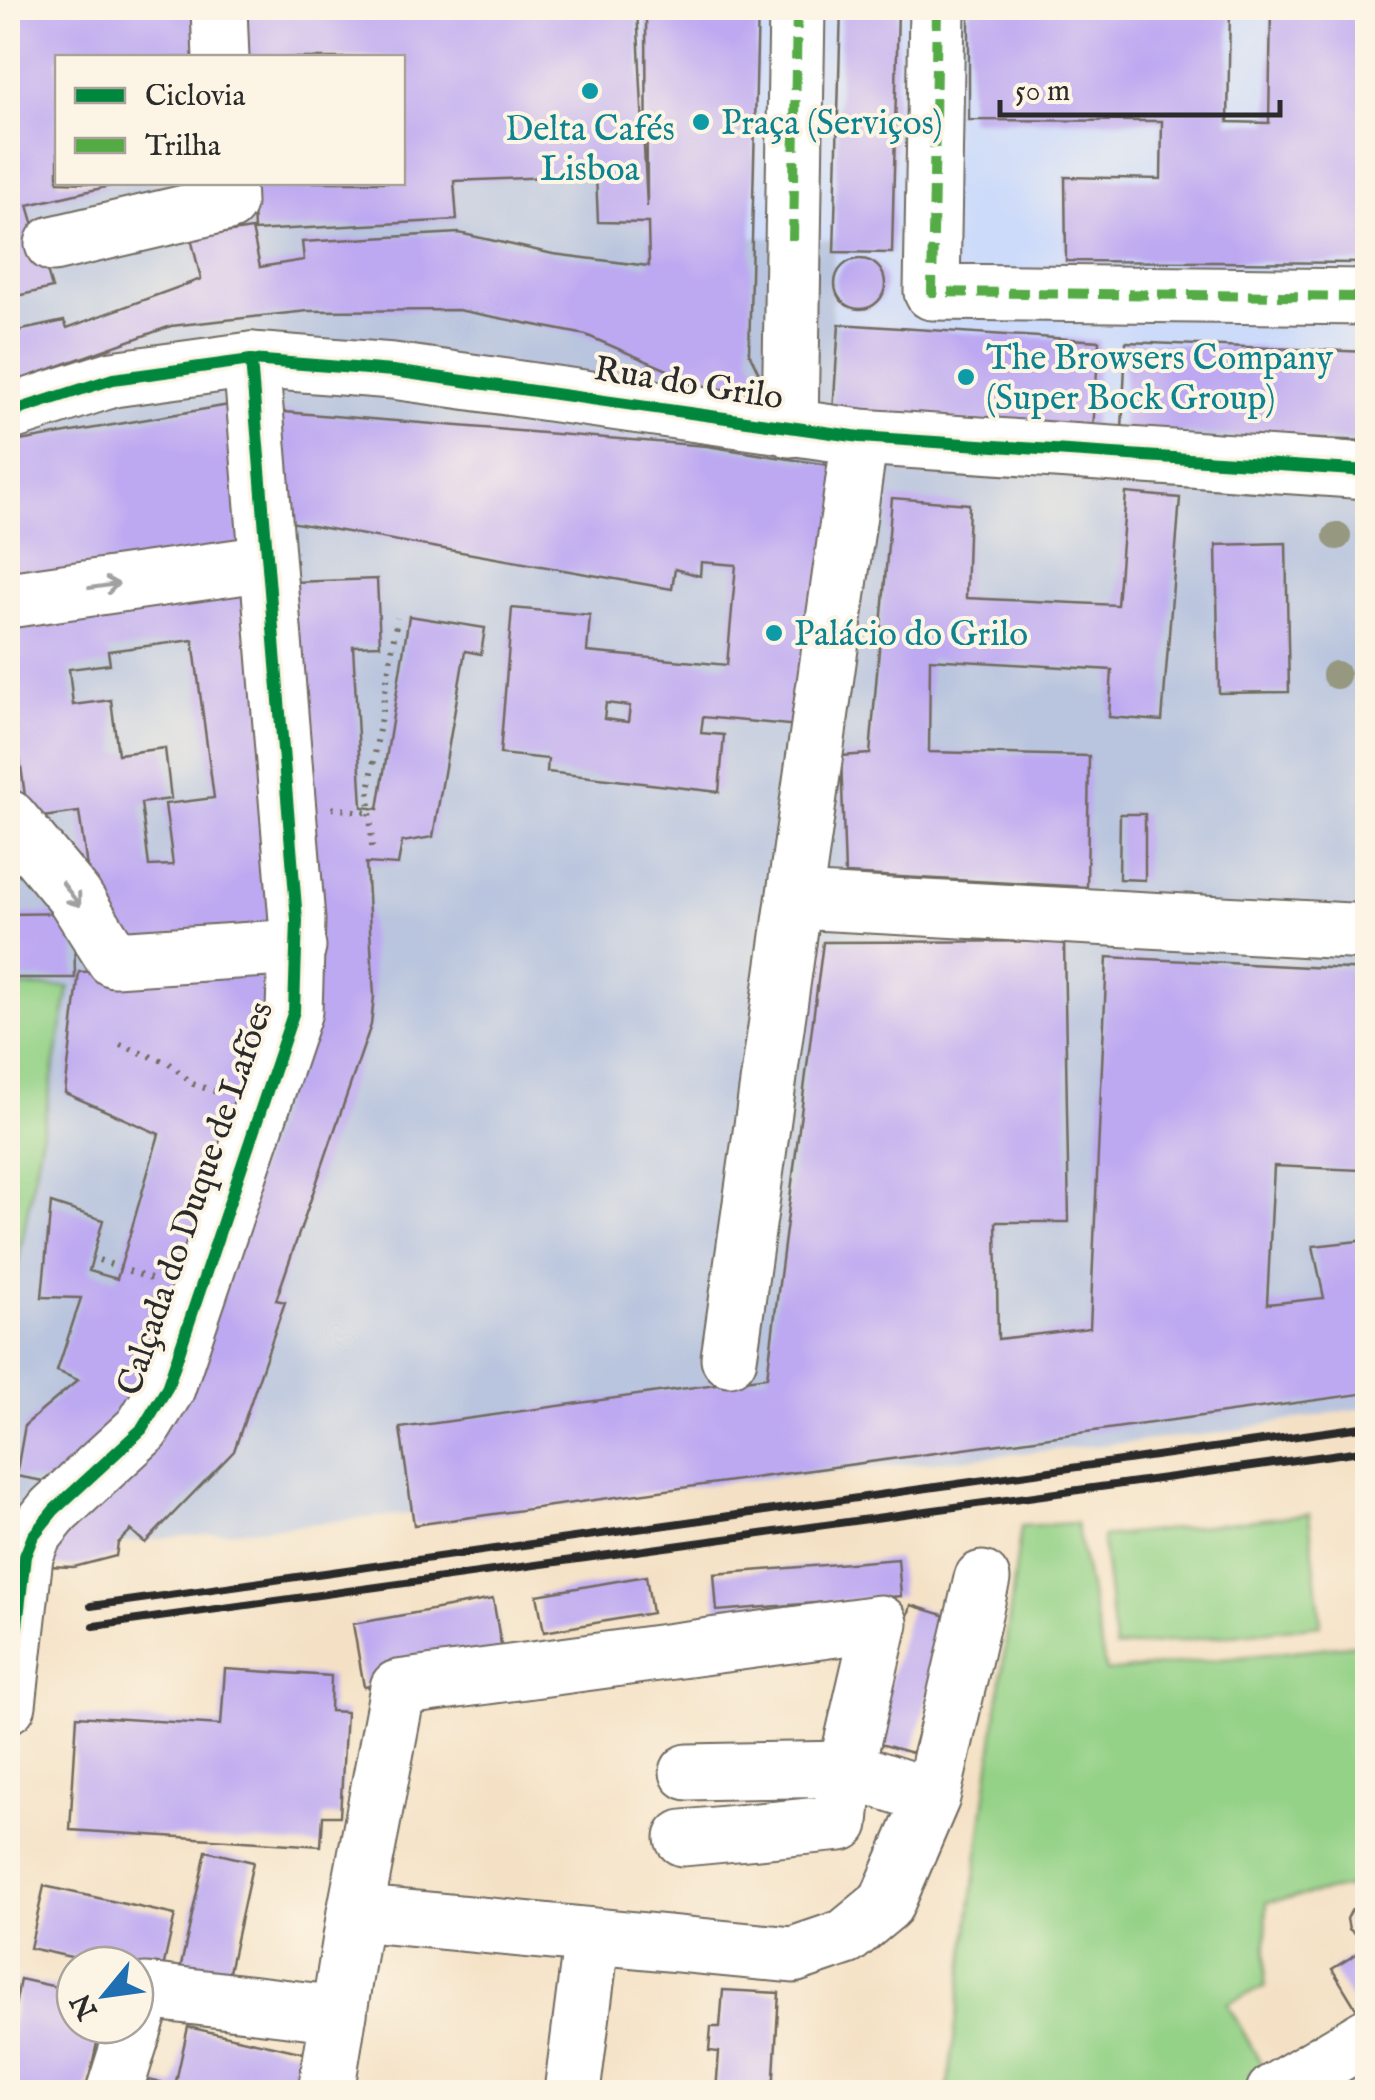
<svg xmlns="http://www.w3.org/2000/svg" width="1375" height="2100" viewBox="0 0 1375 2100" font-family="'IM FELL English',serif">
<rect width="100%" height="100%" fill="#fcf5e5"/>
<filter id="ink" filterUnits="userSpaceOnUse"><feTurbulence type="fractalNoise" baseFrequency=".01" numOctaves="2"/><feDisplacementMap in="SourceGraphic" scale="20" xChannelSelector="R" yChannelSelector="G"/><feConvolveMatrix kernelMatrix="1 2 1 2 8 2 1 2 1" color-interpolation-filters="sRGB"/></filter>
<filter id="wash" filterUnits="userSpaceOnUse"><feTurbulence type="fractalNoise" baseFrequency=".0048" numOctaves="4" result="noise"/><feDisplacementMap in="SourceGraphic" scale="40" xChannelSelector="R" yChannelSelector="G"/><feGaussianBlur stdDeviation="2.25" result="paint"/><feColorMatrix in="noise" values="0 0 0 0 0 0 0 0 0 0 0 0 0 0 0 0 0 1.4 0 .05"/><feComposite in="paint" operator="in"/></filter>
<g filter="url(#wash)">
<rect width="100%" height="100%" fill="#f4e1c5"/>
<!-- built -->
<path fill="#cddbfa" d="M637 8H1367V441L833 412 838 324H832L834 252 750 239 647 236Z"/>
<!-- industrial -->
<path fill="#b9c5de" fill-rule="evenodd" d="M8 8H637L647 235 834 240 832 323 839 324 834 412 1367 441V1407L1212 1434 8 1554V1316L68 988 8 987ZM58 58H402V182H58Z"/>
<!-- green -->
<g fill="#94d287" stroke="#607e59" stroke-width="2.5">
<path d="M8 987H69L8 1316Z"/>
<path d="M1309 1514 1321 1625 1115 1648 1102 1537Z"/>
<path d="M1076 1523 1106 1672 1367 1643V1889L1360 1885 1267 1902 1265 1987 1227 2003 1268 2076 1238 2092H947L1021 1526Z"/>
</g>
<g id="blocks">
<!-- building -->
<g fill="#bda9f1" fill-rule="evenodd">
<path d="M8 8H206L209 58H58V182L119 184 28 205 52 288 8 298Z"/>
<path d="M241 8H637L647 207 646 8H758L749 353 775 406 770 414 586 335 458 310 308 311 171 326 8 384V333L64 321 67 328 201 279 191 238 252 229 260 267 304 260 302 242 459 233 553 254 649 266 648 223 598 222 596 175 454 181 457 220 254 231 252 182H402V58H244Z"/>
<path d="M841 8H898L892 253 834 252Z"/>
<path d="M969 8H1230L1228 122 1269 123 1271 8H1368V263L1066 261 1065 177 1161 179 1162 121 969 120Z"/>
<circle cx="860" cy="284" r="25"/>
<path d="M839 324 1099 341 1093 430 833 412Z"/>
<path d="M1126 342 1368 352V441L1122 431Z"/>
<path d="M229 405 251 555 8 587V443Z"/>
<path d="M271 411 707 446 841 467 810 727 703 717 701 733 724 735 719 792 547 772 548 759 500 754 512 608 590 615 587 652 727 665 736 565 701 562 700 576 675 569 672 589 284 521ZM606 703 630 706 628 722 604 719Z"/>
<path d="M1126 493 1180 498 1162 721 1109 717 1112 670 930 659 929 752 1089 756 1087 887 845 874 841 756 870 754 892 498 969 504 966 598 1117 605Z"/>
<path d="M1286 543 1289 692 1219 693 1216 545Z"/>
<path d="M254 578 283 934 130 951 88 874 79 812 28 819 8 668V613ZM193 640 214 798 165 804 173 865 149 866 141 803 171 799 165 748 118 754 111 700 73 705 69 669 110 664 108 651Z"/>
<path d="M377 579 380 645 353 646 362 807 378 809 409 616 485 628 481 654 465 651 433 837 402 842 398 865 366 863 374 996 371 1025 276 1300 285 1302 234 1451 145 1543 131 1530 118 1543 116 1556 74 1567 43 1566 46 1547 173 1420 314 1013 293 582Z"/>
<path d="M1120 814H1145V880L1119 879Z"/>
<path d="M74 913 75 978H8V914Z"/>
<path d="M1064 941 1069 1222H996L998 1339 1090 1328 1107 957 1368 970 1360 1170 1274 1166 1267 1304 1324 1298 1313 1246 1368 1240V1393L414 1525 400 1428 767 1377 823 942Z"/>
<path d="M283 964 144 1406 60 1484 16 1476 25 1425 78 1380 57 1371 81 1298 42 1297 51 1203 103 1220 89 1271 117 1279 159 1134 65 1093 79 972Z"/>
<path d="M898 1559 901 1596 717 1611 714 1574Z"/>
<path d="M646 1576 652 1613 544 1632 537 1595Z"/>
<path d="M493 1599 504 1662 364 1687 353 1624Z"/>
<path d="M911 1605 950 1617 912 1753 873 1742Z"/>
<path d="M225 1669 331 1676 330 1711 346 1712 340 1816H323L321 1846 70 1830 77 1716 221 1725Z"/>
<path d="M206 1851 253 1862 227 1981 180 1970Z"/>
<path d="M44 1886 175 1915 161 1977 135 1971V1965H107L30 1948Z"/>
<path d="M1365 1905 1368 1936H1358L1349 1929 1347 1919 1352 1909Z"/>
<path d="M1368 1947V2010L1360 2015 1332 1969Z"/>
<path d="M20 1979 75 1991V2025H101L86 2092H8V2045Z"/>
<path d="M723 1990 779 1993 773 2092H716L719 2052 709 2051 711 2027H720Z"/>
<path d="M188 2027 313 2055 305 2092H145L148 2080 175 2086Z"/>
<path d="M1368 2069V2092H1299L1314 2086Z"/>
</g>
</g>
</g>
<g filter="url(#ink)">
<use href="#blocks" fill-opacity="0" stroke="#716b61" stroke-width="2.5"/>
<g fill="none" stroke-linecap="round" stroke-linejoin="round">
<!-- minor casing -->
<g stroke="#716b61" stroke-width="59">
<g id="minor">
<path d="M219 8 221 58"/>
<path d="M937 8 932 292 1368 297"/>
<path d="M53 244 228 203 227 182"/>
<path d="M8 413 113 379 251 360 393 371 860 437 1368 471"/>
<path d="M790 429 797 8"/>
<path d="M8 600 266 563"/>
<path d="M9 818 74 896 114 959 298 947"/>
<path d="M796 901 1368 932"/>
<path d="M729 1358 860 437"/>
<path d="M8 1705 25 1556 33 1536 54 1510 142 1429 167 1388 294 1011 297 920 251 360"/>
<path d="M932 1797 846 1769 880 1623 398 1688 355 1913 793 1955 846 1937 886 1904 932 1797 982 1579"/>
<path d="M683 1838 841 1823 846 1769 688 1772"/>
<path d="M114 2092 146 1991 339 2014"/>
<path d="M326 2092 355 1913"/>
<path d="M572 2092 592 1936"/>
<path d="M1274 2092 1368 2036"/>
</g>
</g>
<!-- path -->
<g stroke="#716b61" stroke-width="6" stroke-dasharray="2.5 8" stroke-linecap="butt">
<path d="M332 808 370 813"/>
<path d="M372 847 369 791 397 618"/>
<path d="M120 1045 169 1063 193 1084 220 1093"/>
<path d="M99 1260 156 1281"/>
</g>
<!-- minor -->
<use href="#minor" stroke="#fff" stroke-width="55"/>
<!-- rail -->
<g stroke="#2b2b2b" stroke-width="8">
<path d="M91 1606 1368 1426"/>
<path d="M94 1626 1368 1450"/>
</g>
<!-- quiet -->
<g stroke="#54ab44" stroke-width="10" stroke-dasharray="20 10" stroke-linecap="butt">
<path d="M937 8 932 292 1368 297"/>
<path d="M793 240 797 8"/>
</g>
<!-- cycleway casing -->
<g stroke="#fcf5e5" stroke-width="19">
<g id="cycleway">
<path d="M8 413 113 379 251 360 393 371 860 437 1368 471"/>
<path d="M8 1705 25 1556 33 1536 54 1510 142 1429 167 1388 294 1011 297 920 251 360"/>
</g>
</g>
<!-- cycleway -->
<use href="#cycleway" stroke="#00873e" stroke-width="12"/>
</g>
<!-- trees -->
<g fill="#969880">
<circle cx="1337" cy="536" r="14"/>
<circle cx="1336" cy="675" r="14"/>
</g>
<!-- one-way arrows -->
<defs><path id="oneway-shaft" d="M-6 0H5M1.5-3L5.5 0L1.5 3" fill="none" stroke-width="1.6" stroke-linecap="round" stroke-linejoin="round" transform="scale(2.5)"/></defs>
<g stroke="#a0a0a0">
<use href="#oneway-shaft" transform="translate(104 586) rotate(-8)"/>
<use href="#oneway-shaft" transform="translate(71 894) rotate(53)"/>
</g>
</g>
<!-- markers -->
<g fill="#0f9aa8" stroke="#fcf5e5" stroke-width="4">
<circle cx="590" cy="91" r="10"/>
<circle cx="701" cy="122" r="10"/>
<circle cx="966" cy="377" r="10"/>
<circle cx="774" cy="633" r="10"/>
</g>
<g text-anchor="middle" stroke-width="8" stroke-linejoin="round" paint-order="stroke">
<!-- culture labels -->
<g font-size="35" fill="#0d838f" stroke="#fcf5e5" text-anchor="start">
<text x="721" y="134">Praça (Serviços)</text>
<text x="590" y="140" text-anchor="middle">Delta Cafés<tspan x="590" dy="40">Lisboa</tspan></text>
<text x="986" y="369">The Browsers Company<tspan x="986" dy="40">(Super Bock Group)</tspan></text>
<text x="794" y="645">Palácio do Grilo</text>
</g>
<!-- street labels -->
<g font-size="35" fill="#2b2b2b" stroke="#fcf5e5">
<text transform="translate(689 382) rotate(9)" y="12">Rua do Grilo</text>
<text transform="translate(194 1198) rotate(-71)" y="12">Calçada do Duque de Lafões</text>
</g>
</g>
<!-- margin -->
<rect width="1375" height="2100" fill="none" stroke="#fcf5e5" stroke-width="40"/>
<!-- legend -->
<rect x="55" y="55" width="350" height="130" fill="#fcf5e5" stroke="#a8a49b" stroke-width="2.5"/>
<rect x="75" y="88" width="50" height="15" fill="#00873e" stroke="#a8a49b" stroke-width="2.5"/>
<text x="145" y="105" font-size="30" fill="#2b2b2b">Ciclovia</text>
<rect x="75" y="138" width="50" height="15" fill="#54ab44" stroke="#a8a49b" stroke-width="2.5"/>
<text x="145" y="155" font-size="30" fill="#2b2b2b">Trilha</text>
<!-- north arrow -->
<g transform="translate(105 1995) rotate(241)"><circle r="48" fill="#fcf5e5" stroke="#a8a49b" stroke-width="2.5"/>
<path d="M0-8L18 38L0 25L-18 38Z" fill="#1f6fb2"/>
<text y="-15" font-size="28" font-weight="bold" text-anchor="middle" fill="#2b2b2b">N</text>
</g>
<!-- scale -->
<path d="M1000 100v15h280v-15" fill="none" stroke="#2b2b2b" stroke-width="5"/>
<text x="1015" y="100" font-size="30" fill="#2b2b2b" stroke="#fcf5e5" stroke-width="8" paint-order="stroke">50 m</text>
</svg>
